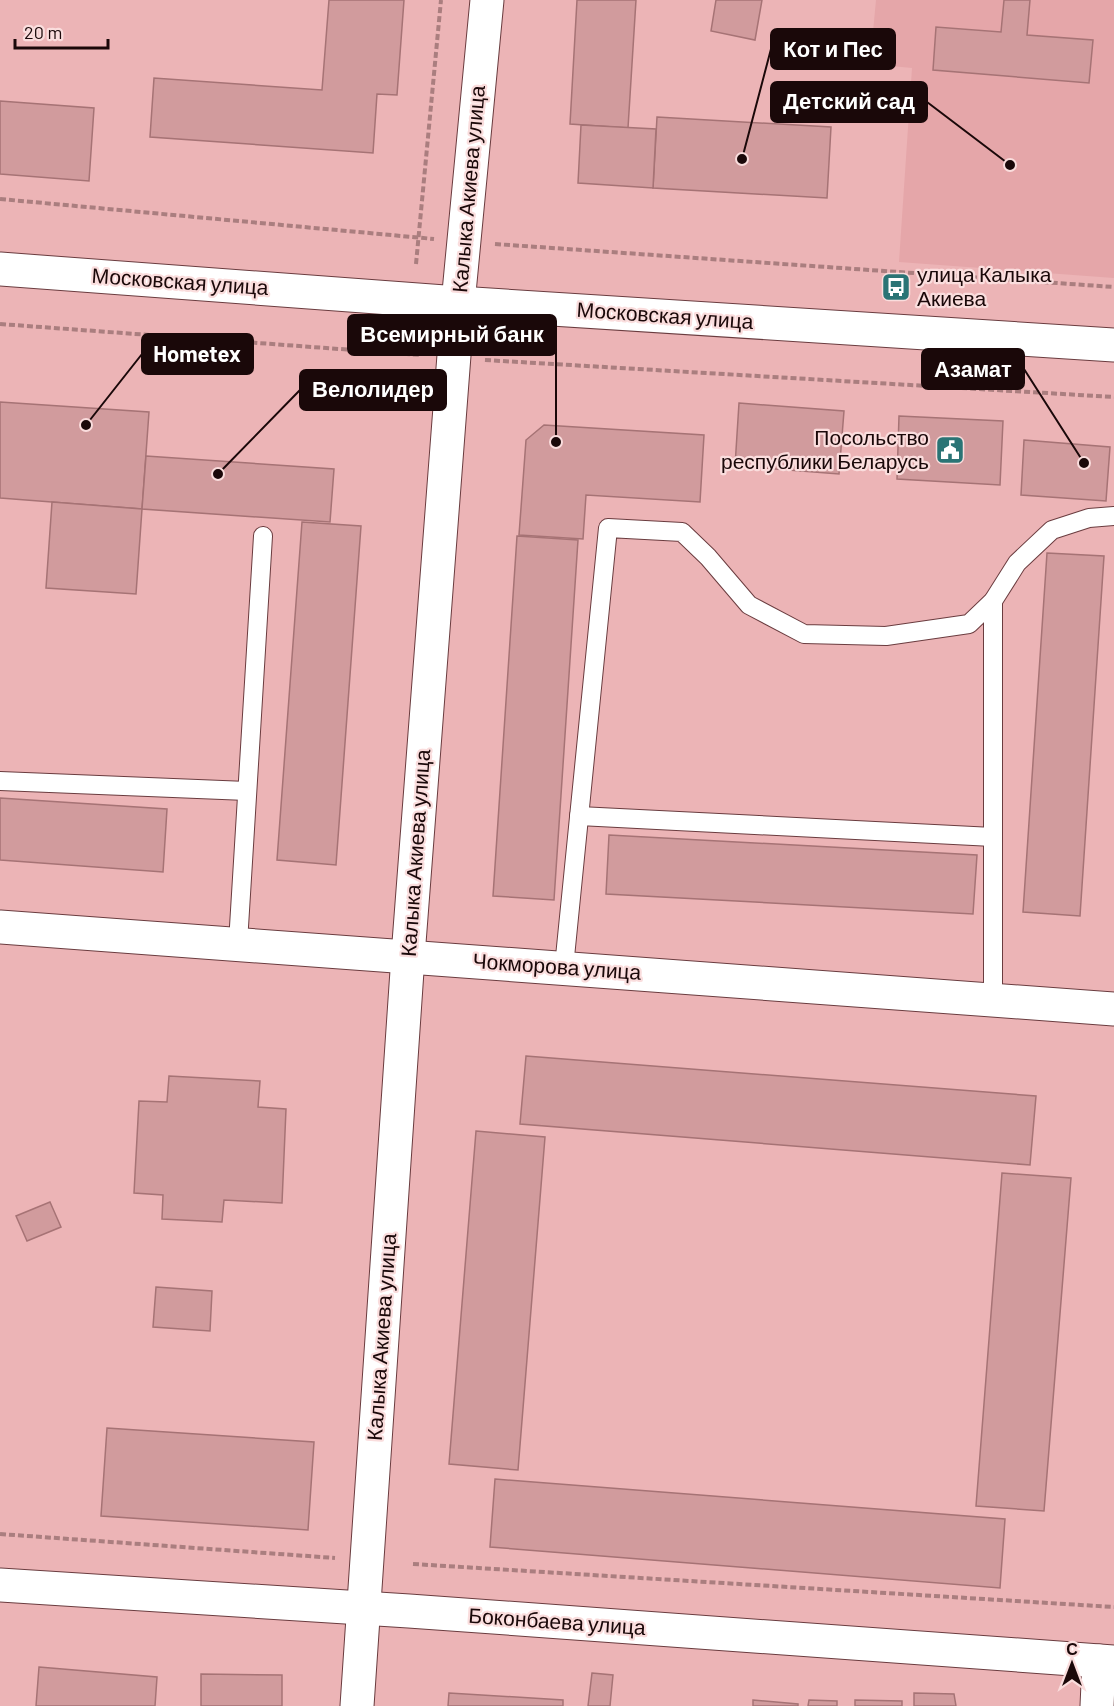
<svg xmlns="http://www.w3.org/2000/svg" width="1114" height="1706" viewBox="0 0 1114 1706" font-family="Barlow,sans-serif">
<rect width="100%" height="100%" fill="#ecb4b6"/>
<!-- built -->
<path fill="#e5a6a9" d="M876 0H1114V278L899 262 912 68 870 64Z"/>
<!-- building -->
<g fill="#d19b9d" stroke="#a67375" stroke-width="1.5">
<path d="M329 0H404L397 95 377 94 373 153 150 137 154 78 322 90Z"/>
<path d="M577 0H636L628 128 570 124Z"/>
<path d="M716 0H762L755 40 711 31Z"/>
<path d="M1004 0H1030L1027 35 1093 40 1089 83 933 70 936 27 1001 32Z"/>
<path d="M0 101 94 108 89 181 0 174Z"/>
<path d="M657 117 831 127 827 198 653 188Z"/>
<path d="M581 125 656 129 653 188 578 183Z"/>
<path d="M0 402 149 412 142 509 0 498Z"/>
<path d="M739 403 844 411 839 474 735 466Z"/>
<path d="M899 416 1003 421 1000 485 897 479Z"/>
<path d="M544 425 704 435 700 502 586 495 583 539 519 535 526 440Z"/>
<path d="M1024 440 1110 447 1106 501 1021 495Z"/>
<path d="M146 456 334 469 330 522 142 509Z"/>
<path d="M52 502 142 509 136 594 46 588Z"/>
<path d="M302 522 361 526 336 865 277 860Z"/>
<path d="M517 536 578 540 554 900 493 896Z"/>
<path d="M1047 553 1104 556 1080 916 1023 912Z"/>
<path d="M0 798 167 809 163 872 0 860Z"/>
<path d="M609 835 977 855 973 914 606 894Z"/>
<path d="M526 1056 1036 1096 1030 1165 520 1124Z"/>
<path d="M169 1076 260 1081 258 1107 286 1109 282 1203 224 1200 222 1222 162 1219 163 1195 134 1193 139 1101 167 1102Z"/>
<path d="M476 1131 545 1137 518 1470 449 1464Z"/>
<path d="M1002 1173 1071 1178 1044 1511 976 1506Z"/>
<path d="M50 1202 61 1227 27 1241 16 1216Z"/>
<path d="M156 1287 212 1291 210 1331 153 1327Z"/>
<path d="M107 1428 314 1442 308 1530 101 1516Z"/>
<path d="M495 1479 1005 1519 1000 1588 490 1547Z"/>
<path d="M39 1667 157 1677 155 1706H36Z"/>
<path d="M592 1673 613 1675 610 1706H588Z"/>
<path d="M201 1674 282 1675V1706H201Z"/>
<path d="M449 1693 563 1700V1706H448Z"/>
<path d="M914 1693 954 1694 956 1706H914Z"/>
<path d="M753 1700 798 1704V1706H753Z"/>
<path d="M809 1700 837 1701V1706H808Z"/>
<path d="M855 1700 902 1701V1706H855Z"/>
</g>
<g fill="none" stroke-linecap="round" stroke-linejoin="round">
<!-- service casing -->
<g stroke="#6a3c3f" stroke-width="20">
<g id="service">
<path d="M993 601V1000"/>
<path d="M0 781 247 791"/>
<path d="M579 816 993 837"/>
<path d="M238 943 263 536"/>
<path d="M564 967 608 528 682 532 708 557 749 605 804 634 886 636 969 624 993 601 1017 563 1052 530 1089 518 1114 516"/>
</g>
</g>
<!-- minor casing -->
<g stroke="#6a3c3f" stroke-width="35">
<g id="minor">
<path d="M0 927 1114 1009"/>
<path d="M357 1706 408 956 458 303"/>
<path d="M1097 1706 1099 1661"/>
</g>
</g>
<!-- tertiary casing -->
<g stroke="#6a3c3f" stroke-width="35">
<path id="tertiary" d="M458 303 487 0"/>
</g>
<!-- secondary casing -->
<g stroke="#6a3c3f" stroke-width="35">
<g id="secondary">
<path d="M0 269 458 303 1114 345"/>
<path d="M0 1585 409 1611 1114 1662"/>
</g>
</g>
<!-- path -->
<g stroke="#aa7e7f" stroke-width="4" stroke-dasharray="6 3" stroke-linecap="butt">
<path d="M0 199 434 239"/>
<path d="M495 244 1114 287"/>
<path d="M416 264 441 0"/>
<path d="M0 324 421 355"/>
<path d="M485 360 1114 397"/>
<path d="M0 1534 335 1558"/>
<path d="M413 1564 1114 1607"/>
</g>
<!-- service -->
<use href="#service" stroke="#fff" stroke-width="18"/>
<!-- minor -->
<use href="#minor" stroke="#fff" stroke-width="33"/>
<!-- tertiary -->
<use href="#tertiary" stroke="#fff" stroke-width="33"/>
<!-- secondary -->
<use href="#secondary" stroke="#fff" stroke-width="33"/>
</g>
<!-- icons -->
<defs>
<g id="bus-square" transform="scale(1.5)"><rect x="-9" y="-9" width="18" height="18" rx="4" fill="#2a7475" stroke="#fadddd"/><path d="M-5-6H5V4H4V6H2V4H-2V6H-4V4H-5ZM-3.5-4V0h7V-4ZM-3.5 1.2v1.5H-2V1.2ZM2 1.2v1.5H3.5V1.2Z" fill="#fff"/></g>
<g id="civic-square" transform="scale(1.5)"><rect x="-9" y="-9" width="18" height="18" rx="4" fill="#2a7475" stroke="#fadddd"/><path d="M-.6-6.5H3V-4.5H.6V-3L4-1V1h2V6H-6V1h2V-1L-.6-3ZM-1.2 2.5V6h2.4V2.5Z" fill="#fff"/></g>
</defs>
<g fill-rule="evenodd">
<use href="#bus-square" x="896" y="287"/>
<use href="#civic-square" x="950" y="450"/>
</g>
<g text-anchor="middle" stroke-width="4.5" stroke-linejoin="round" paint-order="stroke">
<!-- street labels -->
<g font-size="21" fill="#1a0809" stroke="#fadddd">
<text transform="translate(469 189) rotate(-85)" y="7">Калыка Акиева улица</text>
<text transform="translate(180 282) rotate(4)" y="7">Московская улица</text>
<text transform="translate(665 316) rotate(4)" y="7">Московская улица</text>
<text transform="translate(416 853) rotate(-86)" y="7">Калыка Акиева улица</text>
<text transform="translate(557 967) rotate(4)" y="7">Чокморова улица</text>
<text transform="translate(382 1337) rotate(-86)" y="7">Калыка Акиева улица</text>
<text transform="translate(557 1622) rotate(4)" y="7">Боконбаева улица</text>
</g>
<!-- poi labels -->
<g font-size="21" fill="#1a0809" stroke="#fadddd" text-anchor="start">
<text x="917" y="282">улица Калыка<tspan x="917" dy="24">Акиева</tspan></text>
<text x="929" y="445" text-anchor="end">Посольство<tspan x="929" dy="24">республики Беларусь</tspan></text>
</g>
</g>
<!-- callouts -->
<path fill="none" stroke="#1a0809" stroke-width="2" d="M742 159L771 49M1010 165L927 102M556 442L556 335M86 425L142 354M1084 463L1024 369M218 474L300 390"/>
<g fill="#1a0809" stroke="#fadddd" stroke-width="2">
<circle cx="742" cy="159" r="6"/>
<circle cx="1010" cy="165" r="6"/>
<circle cx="556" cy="442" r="6"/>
<circle cx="86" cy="425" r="6"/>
<circle cx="1084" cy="463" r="6"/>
<circle cx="218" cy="474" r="6"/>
</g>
<g fill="#1a0809" stroke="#1a0809" stroke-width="2">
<rect x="771" y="29" width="124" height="40" rx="6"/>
<rect x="771" y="82" width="156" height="40" rx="6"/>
<rect x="348" y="315" width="208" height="40" rx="6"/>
<rect x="142" y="334" width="111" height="40" rx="6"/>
<rect x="922" y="349" width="102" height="40" rx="6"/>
<rect x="300" y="370" width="146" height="40" rx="6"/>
</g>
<g font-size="22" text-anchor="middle" font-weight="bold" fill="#fff">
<text x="833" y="57">Кот и Пес</text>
<text x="849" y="109">Детский сад</text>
<text x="452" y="342">Всемирный банк</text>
<text x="197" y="362">Hometex</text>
<text x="973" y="377">Азамат</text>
<text x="373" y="397">Велолидер</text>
</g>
<!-- north arrow -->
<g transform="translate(1072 1664)" stroke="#fadddd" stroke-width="4.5" paint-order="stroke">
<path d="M0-4.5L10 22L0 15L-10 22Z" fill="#1a0809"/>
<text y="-9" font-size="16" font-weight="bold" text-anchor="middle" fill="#1a0809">С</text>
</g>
<!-- scale -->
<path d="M15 39v9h93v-9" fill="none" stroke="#1a0809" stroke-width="3"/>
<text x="24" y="39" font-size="18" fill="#1a0809" stroke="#fadddd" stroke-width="4.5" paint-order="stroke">20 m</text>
</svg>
